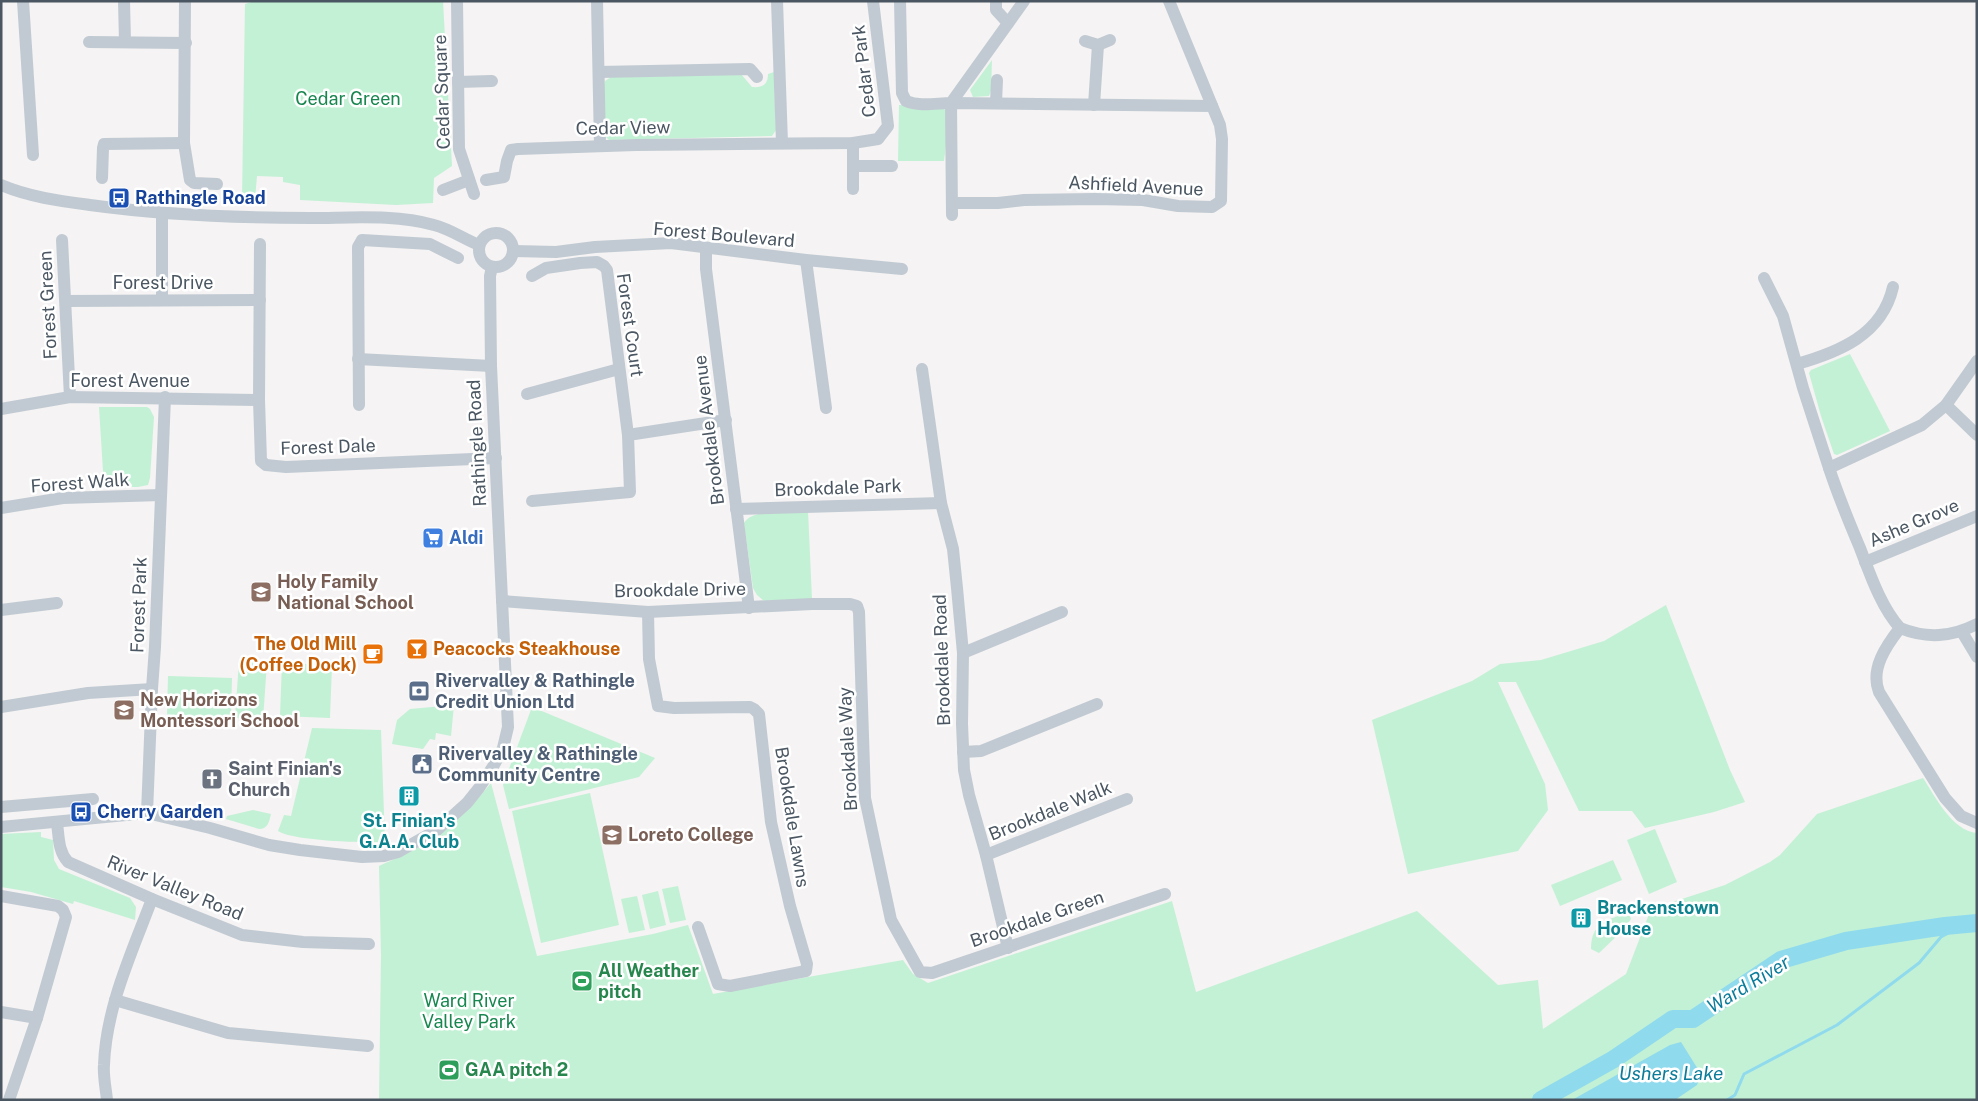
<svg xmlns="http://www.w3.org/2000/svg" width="1978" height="1101" viewBox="0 0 1978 1101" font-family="'Public Sans',sans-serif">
<rect width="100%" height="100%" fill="#f5f3f3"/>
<!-- green -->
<g fill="#c3f1d5">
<path d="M254 1H443L452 166 434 178 433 203 396 205 300 200V185L283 182V177L257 176 255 199H242L245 4Z"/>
<path d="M992 60 991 91 989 96 973 97 970 90Z"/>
<path d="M774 72 776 130 772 136 609 140 605 136 604 85 605 81 611 77 741 74 752 87C763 88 768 84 768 74Z"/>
<path d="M899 105 942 108 947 111V138L944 161H898Z"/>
<path d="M1850 354 1890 431 1837 455 1834 454 1821 416 1809 373 1811 370Z"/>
<path d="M99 407H147L150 409 154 417 150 478 148 485 138 487H104Z"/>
<path d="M808 511 812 599 764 601 757 595 753 588 744 523C753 508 791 512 808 511Z"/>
<path d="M1666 605 1730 770 1745 802 1714 812 1645 828 1632 811H1579L1516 682H1498L1545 784 1548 810 1518 851 1408 874 1372 720 1472 681 1500 664 1541 660 1604 641Z"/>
<path d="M239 661 267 662 263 720 235 718Z"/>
<path d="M282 663 332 665 330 718 280 716Z"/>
<path d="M168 676 232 678 231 718 167 715Z"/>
<path d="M454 705 451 736 436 733 435 740 430 739 423 749 392 744 397 720 410 709Z"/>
<path d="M532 707 655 758 639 777 509 809 503 785Z"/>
<path d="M312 728 381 730 385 842C365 843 293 841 278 831L284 815 291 816Z"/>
<path d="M1923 778C1935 796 1952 831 1977 833V1100H379L381 955 379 866C408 853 437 841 459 818 471 807 481 795 491 783L537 956 653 934 688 925 713 994 903 960 913 974 928 983 1172 901 1196 992 1417 911 1498 985 1538 980 1543 1029 1626 974 1651 909 1725 885 1770 862 1780 855 1817 814Z"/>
<path d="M590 793 619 925 541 943 512 811Z"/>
<path d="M253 810 271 814C269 822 268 829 259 829L226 819 227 816Z"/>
<path d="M1655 829 1677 882 1649 894 1627 840Z"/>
<path d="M41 832V837L53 840 54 860 59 869 130 898 136 907 135 920 74 901 73 904 31 892 1 887V834Z"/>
<path d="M1613 860 1622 880 1560 906 1551 885Z"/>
<path d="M678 886 686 920 670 923 662 889Z"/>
<path d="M658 891 666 925 650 929 642 895Z"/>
<path d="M637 896 645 930 629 933 621 899Z"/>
<path d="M1618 916H1630L1631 919 1621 932 1599 953 1591 949C1591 929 1600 922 1618 916Z"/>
</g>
<!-- water -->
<path fill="#90daee" d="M1681 1042 1701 1074 1697 1085 1675 1100H1572L1670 1045Z"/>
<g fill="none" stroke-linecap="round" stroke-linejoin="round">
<!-- stream -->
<path stroke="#90daee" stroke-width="3" d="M1727 1100 1735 1095 1744 1074 1837 1025 1919 963 1941 937 1965 924"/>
<!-- river -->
<path stroke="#90daee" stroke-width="18" d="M1541 1100 1614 1059 1673 1019H1693L1781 960 1846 941 1945 926 1977 923"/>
<!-- minor -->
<g stroke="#c1cad2" stroke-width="12">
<path d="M23 1 33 155"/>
<path d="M124 1 125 42"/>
<path d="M185 1 184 143 190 180 194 183 217 184"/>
<path d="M457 1 459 149 474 194"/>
<path d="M597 1 600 145"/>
<path d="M777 1 782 143"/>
<path d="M900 1 902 93 906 101C920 107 937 103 951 103L1024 1"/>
<path d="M996 1V10L1008 23"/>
<path d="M1085 41 1098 45 1110 40"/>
<path d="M89 42 186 43"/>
<path d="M599 72 750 69 757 77"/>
<path d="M458 82 492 81"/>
<path d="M996 103 997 80"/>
<path d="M1094 105 1098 45"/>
<path d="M853 143V189"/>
<path d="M853 166H892"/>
<path d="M102 178 103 148 104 144 184 143"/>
<path d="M486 180 504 177 507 161 511 150 518 149 636 145 853 143 878 139 888 126 873 1"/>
<path d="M1 185C29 197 60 201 90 205 163 215 236 218 310 218 351 218 395 214 434 225 450 229 464 239 479 245"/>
<path d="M443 190 469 180"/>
<path d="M952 203H998L1024 200 1095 199 1143 200 1178 206 1212 207 1221 201 1222 139 1220 125 1169 1"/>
<path d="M162 213V300"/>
<path d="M952 215 951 103 1212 106"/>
<circle cx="496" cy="250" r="17"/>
<path d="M62 240 70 397"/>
<path d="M260 244 259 400 261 461 266 465 286 467 496 458"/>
<path d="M706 249V269L749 608"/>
<path d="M514 251 556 252 595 247 671 243 806 260 902 269"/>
<path d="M806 260 826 408"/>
<path d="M532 276 546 268 580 263 597 262 604 266 607 270 628 435"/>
<path d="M1764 278 1783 316 1803 388 1829 468"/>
<path d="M66 301 260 300"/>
<path d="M358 359 491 366"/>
<path d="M1977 361 1946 405 1922 425 1829 468C1838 495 1849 522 1860 548 1870 574 1881 607 1900 628 1927 639 1951 637 1977 624"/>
<path d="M1797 364C1839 352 1882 335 1893 287"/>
<path d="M922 369 941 503 953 549 957 588 963 653 962 724 964 770 969 795 986 855 1008 948"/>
<path d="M527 394 619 369"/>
<path d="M359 405 358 247 362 240 430 244 458 258"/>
<path d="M1946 405 1977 435"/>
<path d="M1 409 70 397 259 400"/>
<path d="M532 501 630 492 628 435 726 420"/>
<path d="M1 508 63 498 161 495"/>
<path d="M736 509 941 503"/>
<path d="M1865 562 1977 516"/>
<path d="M502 601 648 612 812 604H850L857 606 859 612 865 798 891 920 920 972 932 973 1165 894"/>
<path d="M1 610 57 603"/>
<path d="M648 612 649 659 658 706 674 708 750 707 754 709 759 714 771 822 790 906 807 964 806 971 730 986 718 984 698 927"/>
<path d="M1900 628C1886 646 1870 669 1879 692L1945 798 1961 816 1977 823"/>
<path d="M1962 632 1977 657"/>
<path d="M963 653 1062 612"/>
<path d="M1 707 88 693 152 689"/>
<path d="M963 752 981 751 991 747 1097 704"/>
<path d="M1 807 93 799"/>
<path d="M147 813 152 689 155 647 165 397"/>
<path d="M57 823C59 837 58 851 68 862L152 899 242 935 303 942 369 944"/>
<path d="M1 827 147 813 210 828 269 845 300 850 362 857 384 856 398 852 437 830 467 803 479 788 494 765 503 748 508 727 491 366 490 276 492 267"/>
<path d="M986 855 1127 799"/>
<path d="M1 896 58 906 63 910 66 917 37 1018 9 1100"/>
<path d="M115 1000 228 1033 368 1046"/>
<path d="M1 1012 37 1018"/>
<path d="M107 1100C106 1089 103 1076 104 1065 106 1007 132 952 152 899"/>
</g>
</g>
<!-- icons -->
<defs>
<g id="bus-square" transform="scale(1.125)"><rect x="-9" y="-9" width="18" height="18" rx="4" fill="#1a4fb4" stroke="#fff"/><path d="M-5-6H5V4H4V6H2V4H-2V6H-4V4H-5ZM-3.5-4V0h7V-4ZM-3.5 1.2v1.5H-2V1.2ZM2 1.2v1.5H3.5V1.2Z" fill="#fff"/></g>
<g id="supermarket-square" transform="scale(1.125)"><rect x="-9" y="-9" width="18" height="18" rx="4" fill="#3f7fe0" stroke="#fff"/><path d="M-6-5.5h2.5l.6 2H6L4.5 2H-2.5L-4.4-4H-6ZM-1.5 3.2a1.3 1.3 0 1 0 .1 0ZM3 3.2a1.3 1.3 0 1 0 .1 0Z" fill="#fff"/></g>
<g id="school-square" transform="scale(1.125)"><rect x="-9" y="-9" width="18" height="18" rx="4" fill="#8d6e63" stroke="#fff"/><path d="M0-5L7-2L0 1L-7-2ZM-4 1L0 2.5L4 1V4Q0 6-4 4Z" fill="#fff"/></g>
<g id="bar-square" transform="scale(1.125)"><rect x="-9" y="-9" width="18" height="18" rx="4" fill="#e8710a" stroke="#fff"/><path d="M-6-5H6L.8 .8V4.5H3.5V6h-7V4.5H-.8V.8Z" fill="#fff"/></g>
<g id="cafe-square" transform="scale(1.125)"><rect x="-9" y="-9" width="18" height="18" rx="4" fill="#e8710a" stroke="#fff"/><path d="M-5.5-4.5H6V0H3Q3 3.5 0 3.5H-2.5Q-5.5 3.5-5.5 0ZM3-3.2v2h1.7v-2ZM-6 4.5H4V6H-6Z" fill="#fff"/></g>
<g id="bank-square" transform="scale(1.125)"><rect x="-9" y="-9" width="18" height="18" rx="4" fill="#5c6f8a" stroke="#fff"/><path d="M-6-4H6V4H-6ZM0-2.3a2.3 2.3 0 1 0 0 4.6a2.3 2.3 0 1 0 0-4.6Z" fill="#fff"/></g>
<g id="civic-square" transform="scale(1.125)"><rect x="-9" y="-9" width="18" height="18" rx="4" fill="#5c6f8a" stroke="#fff"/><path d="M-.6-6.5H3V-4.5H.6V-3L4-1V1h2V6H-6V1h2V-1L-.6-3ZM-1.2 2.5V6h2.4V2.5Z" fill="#fff"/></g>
<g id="church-square" transform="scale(1.125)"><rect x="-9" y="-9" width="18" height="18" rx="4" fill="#6b7280" stroke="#fff"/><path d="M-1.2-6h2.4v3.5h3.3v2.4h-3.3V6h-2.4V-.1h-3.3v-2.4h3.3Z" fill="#fff"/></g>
<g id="building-square" transform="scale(1.125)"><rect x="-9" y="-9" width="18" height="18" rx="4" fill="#0f9aa8" stroke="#fff"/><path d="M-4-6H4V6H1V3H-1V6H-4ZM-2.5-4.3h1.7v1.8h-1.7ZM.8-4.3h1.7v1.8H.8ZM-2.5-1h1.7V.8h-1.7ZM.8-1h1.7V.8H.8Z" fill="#fff"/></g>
<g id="stadium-square" transform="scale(1.125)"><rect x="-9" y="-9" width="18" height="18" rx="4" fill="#2e9e5b" stroke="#fff"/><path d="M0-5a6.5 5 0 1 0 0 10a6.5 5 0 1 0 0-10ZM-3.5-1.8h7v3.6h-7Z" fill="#fff"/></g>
</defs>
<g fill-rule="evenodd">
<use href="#bus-square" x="119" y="198"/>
<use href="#supermarket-square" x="433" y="538"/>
<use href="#school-square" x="261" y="592"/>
<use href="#bar-square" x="417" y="649"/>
<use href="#cafe-square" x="373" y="654"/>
<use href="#bank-square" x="419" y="691"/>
<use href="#school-square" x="124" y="710"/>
<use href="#civic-square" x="422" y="764"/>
<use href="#church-square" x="212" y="779"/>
<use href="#building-square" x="409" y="796"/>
<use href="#bus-square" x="81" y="812"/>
<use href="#school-square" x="612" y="835"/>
<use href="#building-square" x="1581" y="918"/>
<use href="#stadium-square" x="582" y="981"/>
<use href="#stadium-square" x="449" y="1070"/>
</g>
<g text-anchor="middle" stroke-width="5" stroke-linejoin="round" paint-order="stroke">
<!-- street labels -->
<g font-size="18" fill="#4a5661" stroke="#fff">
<text transform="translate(864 71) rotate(-97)" y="6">Cedar Park</text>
<text transform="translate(442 92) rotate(-92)" y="6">Cedar Square</text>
<text transform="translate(623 128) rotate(-1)" y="6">Cedar View</text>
<text transform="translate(1136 186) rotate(3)" y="6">Ashfield Avenue</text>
<text transform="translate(724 235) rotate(5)" y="6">Forest Boulevard</text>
<text x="163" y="289">Forest Drive</text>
<text transform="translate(48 305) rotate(-93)" y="6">Forest Green</text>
<text transform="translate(630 325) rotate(82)" y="6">Forest Court</text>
<text x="130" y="387">Forest Avenue</text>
<text transform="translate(709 430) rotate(-97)" y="6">Brookdale Avenue</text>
<text transform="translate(477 443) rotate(-93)" y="6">Rathingle Road</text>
<text transform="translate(328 447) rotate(-2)" y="6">Forest Dale</text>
<text transform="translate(80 483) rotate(-4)" y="6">Forest Walk</text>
<text transform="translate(838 488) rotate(-2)" y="6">Brookdale Park</text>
<text transform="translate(1914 523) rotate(-23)" y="6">Ashe Grove</text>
<text transform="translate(680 590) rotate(-1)" y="6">Brookdale Drive</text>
<text transform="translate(139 605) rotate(-88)" y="6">Forest Park</text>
<text transform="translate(942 660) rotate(-92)" y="6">Brookdale Road</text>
<text transform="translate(848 749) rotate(-93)" y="6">Brookdale Way</text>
<text transform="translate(1050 811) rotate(-22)" y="6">Brookdale Walk</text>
<text transform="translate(792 817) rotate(81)" y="6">Brookdale Lawns</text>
<text transform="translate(175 888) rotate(22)" y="6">River Valley Road</text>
<text transform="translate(1037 919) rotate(-19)" y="6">Brookdale Green</text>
</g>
<!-- park labels -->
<g font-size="18" fill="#17864f" stroke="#fff">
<text x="348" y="105">Cedar Green</text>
<text x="469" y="1007">Ward River<tspan x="469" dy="21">Valley Park</tspan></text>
</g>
<!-- transit labels -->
<g font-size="18" font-weight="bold" fill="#164399" stroke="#fff" text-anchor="start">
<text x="135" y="204">Rathingle Road</text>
<text x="97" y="818">Cherry Garden</text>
</g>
<!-- shop labels -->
<g font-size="18" font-weight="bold" fill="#366cbe" stroke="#fff" text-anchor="start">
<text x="449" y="544">Aldi</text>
</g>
<!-- education labels -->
<g font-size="18" font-weight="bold" fill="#785e54" stroke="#fff" text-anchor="start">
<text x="277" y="588">Holy Family<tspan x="277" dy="21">National School</tspan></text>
<text x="140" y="706">New Horizons<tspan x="140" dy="21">Montessori School</tspan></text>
<text x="628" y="841">Loreto College</text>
</g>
<!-- food labels -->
<g font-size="18" font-weight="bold" fill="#c56008" stroke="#fff" text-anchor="end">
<text x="357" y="650">The Old Mill<tspan x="357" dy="21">(Coffee Dock)</tspan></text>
<text x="433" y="655" text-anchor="start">Peacocks Steakhouse</text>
</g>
<!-- service labels -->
<g font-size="18" font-weight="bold" fill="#4e5e75" stroke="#fff" text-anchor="start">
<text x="435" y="687">Rivervalley &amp; Rathingle<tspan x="435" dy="21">Credit Union Ltd</tspan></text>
<text x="438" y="760">Rivervalley &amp; Rathingle<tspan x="438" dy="21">Community Centre</tspan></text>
</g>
<!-- worship labels -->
<g font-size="18" font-weight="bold" fill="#5b616d" stroke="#fff" text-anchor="start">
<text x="228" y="775">Saint Finian's<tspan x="228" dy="21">Church</tspan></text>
</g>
<!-- culture labels -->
<g font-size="18" font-weight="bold" fill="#0d838f" stroke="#fff">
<text x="409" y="827">St. Finian's<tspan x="409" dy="21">G.A.A. Club</tspan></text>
<text x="1597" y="914" text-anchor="start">Brackenstown<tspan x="1597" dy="21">House</tspan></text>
</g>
<!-- leisure labels -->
<g font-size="18" font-weight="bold" fill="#27864d" stroke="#fff" text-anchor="start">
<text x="598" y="977">All Weather<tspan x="598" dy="21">pitch</tspan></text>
<text x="465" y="1076">GAA pitch 2</text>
</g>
<!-- water labels -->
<g font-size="19" font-style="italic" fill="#0c7c9b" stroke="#fff">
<text transform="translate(1748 984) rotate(-31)" y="7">Ward River</text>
<text x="1671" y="1080">Ushers Lake</text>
</g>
</g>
<!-- border -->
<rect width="1978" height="1101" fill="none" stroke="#4a5661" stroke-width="5"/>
</svg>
